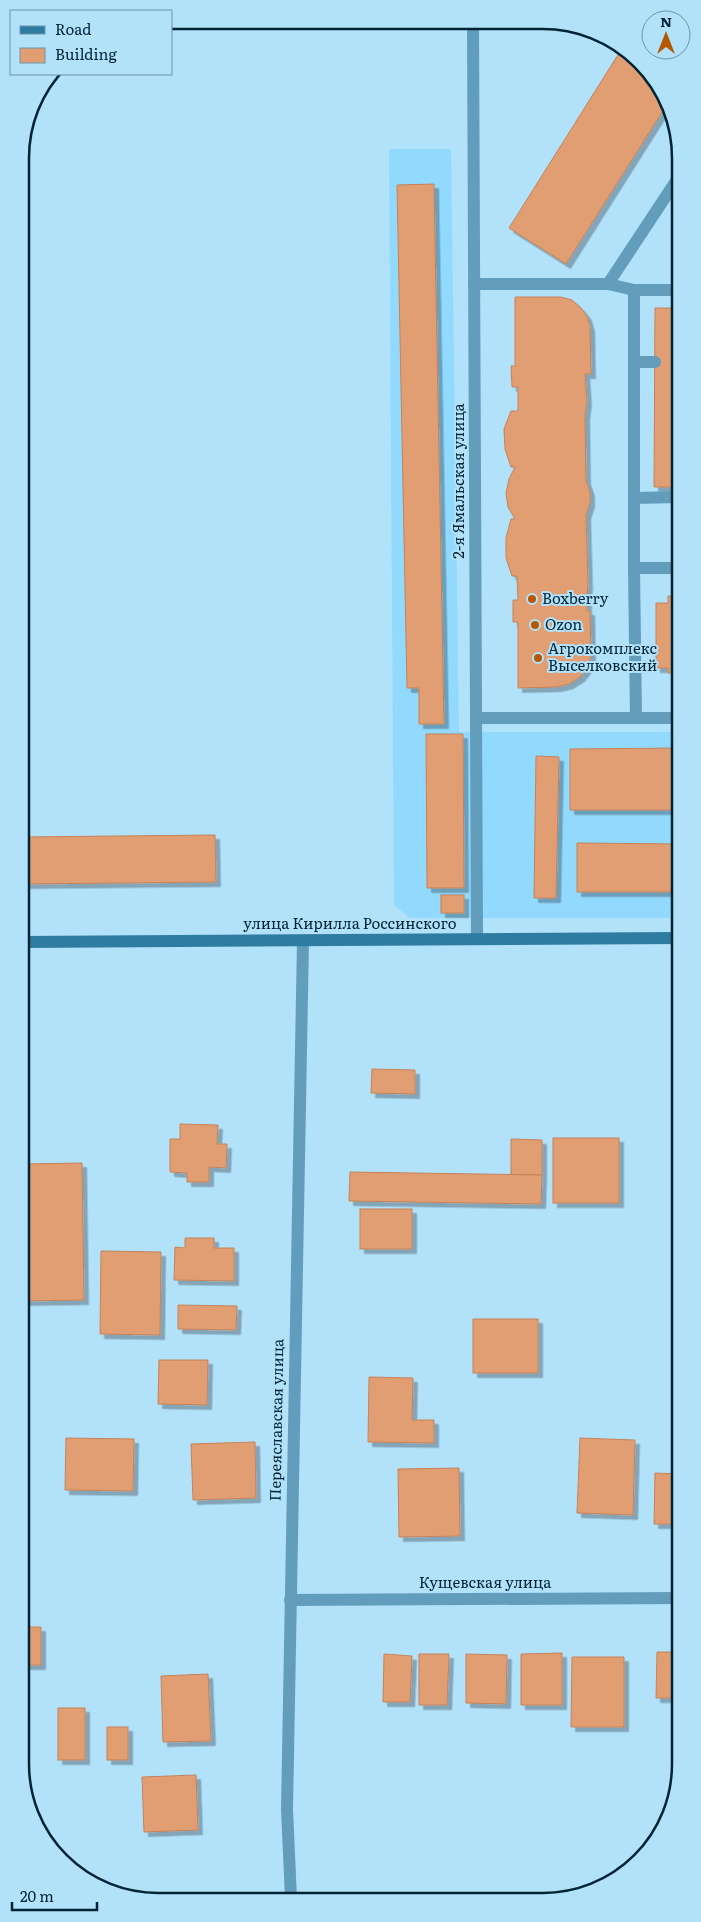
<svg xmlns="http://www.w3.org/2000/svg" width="701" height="1922" viewBox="0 0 701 1922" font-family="Literata,serif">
<defs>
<filter id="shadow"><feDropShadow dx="4.5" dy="4.5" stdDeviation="0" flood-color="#0004"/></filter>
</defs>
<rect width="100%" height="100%" fill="#b2e1fa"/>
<!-- built -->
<path fill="#92d9fe" d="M389 149H451L459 732H679V918H410L394 905Z"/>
<!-- building -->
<g fill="#e29e73" stroke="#c58258" filter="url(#shadow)">
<path d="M621 50 641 60 666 106 566 264 509 228Z"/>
<path d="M434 184 444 724H419V688H407L397 185Z"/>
<path d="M515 297H561L572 300 580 307 587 316 590 327 591 374H585L587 401 585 415 586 480 590 492V503L586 515 588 584 587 597V611H590L591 656 587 668 580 677 569 684 557 687 518 688V622H513V600H518L517 576H512L506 558V538L511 519H515L508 507 506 493 509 479 515 467H511L505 449 504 429 511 411H518V387H512L511 366H515Z"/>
<path d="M655 308H679V487H654Z"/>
<path d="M668 596H679V673H668V668H656V603H668Z"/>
<path d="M426 734H463L464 888H427Z"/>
<path d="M679 748V810H570V749Z"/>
<path d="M536 756 559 757 556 898H534Z"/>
<path d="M215 835 216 882 21 884V837Z"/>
<path d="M577 843 679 844V892H577Z"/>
<rect x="441" y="895" width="23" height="18"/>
<path d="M372 1069 415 1070V1094L371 1093Z"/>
<path d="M180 1124 218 1125 217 1144H227L226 1168 209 1167V1182H187V1173L170 1172V1139H180Z"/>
<rect x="553" y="1138" width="66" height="65"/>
<path d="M511 1139 542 1140V1175H511Z"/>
<path d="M82 1163 84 1300 22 1301V1164Z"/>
<path d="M350 1172 542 1175 541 1204 349 1201Z"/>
<rect x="360" y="1209" width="52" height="40"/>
<path d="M185 1238H214V1248H234V1281L174 1280 175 1247 185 1248Z"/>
<path d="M101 1251 161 1252 160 1335 100 1334Z"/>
<path d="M178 1305 237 1306 236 1330 178 1329Z"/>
<rect x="473" y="1319" width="65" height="54"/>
<path d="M159 1360H208L207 1405 158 1404Z"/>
<path d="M369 1377 413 1378 412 1420H434V1443L368 1442Z"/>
<path d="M66 1438 134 1439 133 1491 65 1490Z"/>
<path d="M580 1438 635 1440 633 1515 577 1513Z"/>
<path d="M255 1442 256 1498 193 1500 191 1444Z"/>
<path d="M459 1468 460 1536 399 1537 398 1469Z"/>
<path d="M655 1473 680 1474V1524H654Z"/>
<path d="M22 1627H41V1665H23Z"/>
<path d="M657 1652H681V1698H656Z"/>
<path d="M562 1653V1705H521V1654Z"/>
<path d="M384 1654 412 1656 410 1702H383Z"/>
<path d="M419 1654H449L447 1705H419Z"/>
<path d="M466 1654 507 1655 506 1704 466 1703Z"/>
<path d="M572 1657H624V1727H571Z"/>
<path d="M208 1674 211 1741 163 1742 161 1676Z"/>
<rect x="58" y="1708" width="27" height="52"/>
<rect x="107" y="1727" width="21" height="33"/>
<path d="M196 1775 198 1830 144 1832 142 1777Z"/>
</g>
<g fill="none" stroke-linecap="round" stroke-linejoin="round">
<!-- lane -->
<g stroke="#629dbc" stroke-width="12">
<path d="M474 284H608L634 290H679"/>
<path d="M608 284 678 178"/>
<path d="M634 290V568L636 718"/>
<path d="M634 362H655"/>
<path d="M634 498 679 497"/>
<path d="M634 568H679"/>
<path d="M476 718H679"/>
</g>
<!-- street -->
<g stroke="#629dbc" stroke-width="12">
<path d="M473 22 477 939"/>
<path d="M290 1600 680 1598"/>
<path d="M291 1899 287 1809 303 941"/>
</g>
<!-- secondary -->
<path stroke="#2f7ca1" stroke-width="12" d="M21 942 679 938"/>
</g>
<!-- markers -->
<g fill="#b55800" stroke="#b2e1fa" stroke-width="2">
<circle cx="532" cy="599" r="5"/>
<circle cx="535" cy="625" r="5"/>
<circle cx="538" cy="658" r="5"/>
</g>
<g text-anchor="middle" stroke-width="4" stroke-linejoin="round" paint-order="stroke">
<!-- street labels -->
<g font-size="15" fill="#002434" stroke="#b2e1fa">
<text transform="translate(459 481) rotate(-90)" y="5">2-я Ямальская улица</text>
<text x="350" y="929">улица Кирилла Россинского</text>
<text transform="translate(277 1420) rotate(-89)" y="5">Переяславская улица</text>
<text x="485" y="1588">Кущевская улица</text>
</g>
<!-- poi labels -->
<g font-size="15" fill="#002434" stroke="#b2e1fa" text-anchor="start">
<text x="542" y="604">Boxberry</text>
<text x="545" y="630">Ozon</text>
<text x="548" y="654">Агрокомплекс<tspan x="548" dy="17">Выселковский</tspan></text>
</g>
</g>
<!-- crop -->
<path d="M0 0H701V1922H0ZM158 29H543A129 129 0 0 1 672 158V1764A129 129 0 0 1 543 1893H158A129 129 0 0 1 29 1764V158A129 129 0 0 1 158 29Z" fill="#b2e1fa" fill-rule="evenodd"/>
<path fill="none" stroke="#002434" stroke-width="2.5" d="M158 29H543A129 129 0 0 1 672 158V1764A129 129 0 0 1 543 1893H158A129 129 0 0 1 29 1764V158A129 129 0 0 1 158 29Z"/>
<!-- legend -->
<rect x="10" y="10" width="162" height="65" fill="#b2e1fa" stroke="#6b95ab"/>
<rect x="20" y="26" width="25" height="8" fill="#2f7ca1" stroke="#6b95ab"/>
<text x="55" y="35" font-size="15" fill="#002434">Road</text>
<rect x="20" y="48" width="25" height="15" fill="#e29e73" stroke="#6b95ab"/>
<text x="55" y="60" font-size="15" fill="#002434">Building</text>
<!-- north arrow -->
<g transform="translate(666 35)"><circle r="24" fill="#b2e1fa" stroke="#6b95ab"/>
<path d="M0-4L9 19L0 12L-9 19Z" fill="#b55800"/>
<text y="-8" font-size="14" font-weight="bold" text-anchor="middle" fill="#002434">N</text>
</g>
<!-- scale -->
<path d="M12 1902v8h85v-8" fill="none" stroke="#002434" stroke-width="2.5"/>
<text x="20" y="1902" font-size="15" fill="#002434" stroke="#b2e1fa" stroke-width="4" paint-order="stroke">20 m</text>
</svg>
